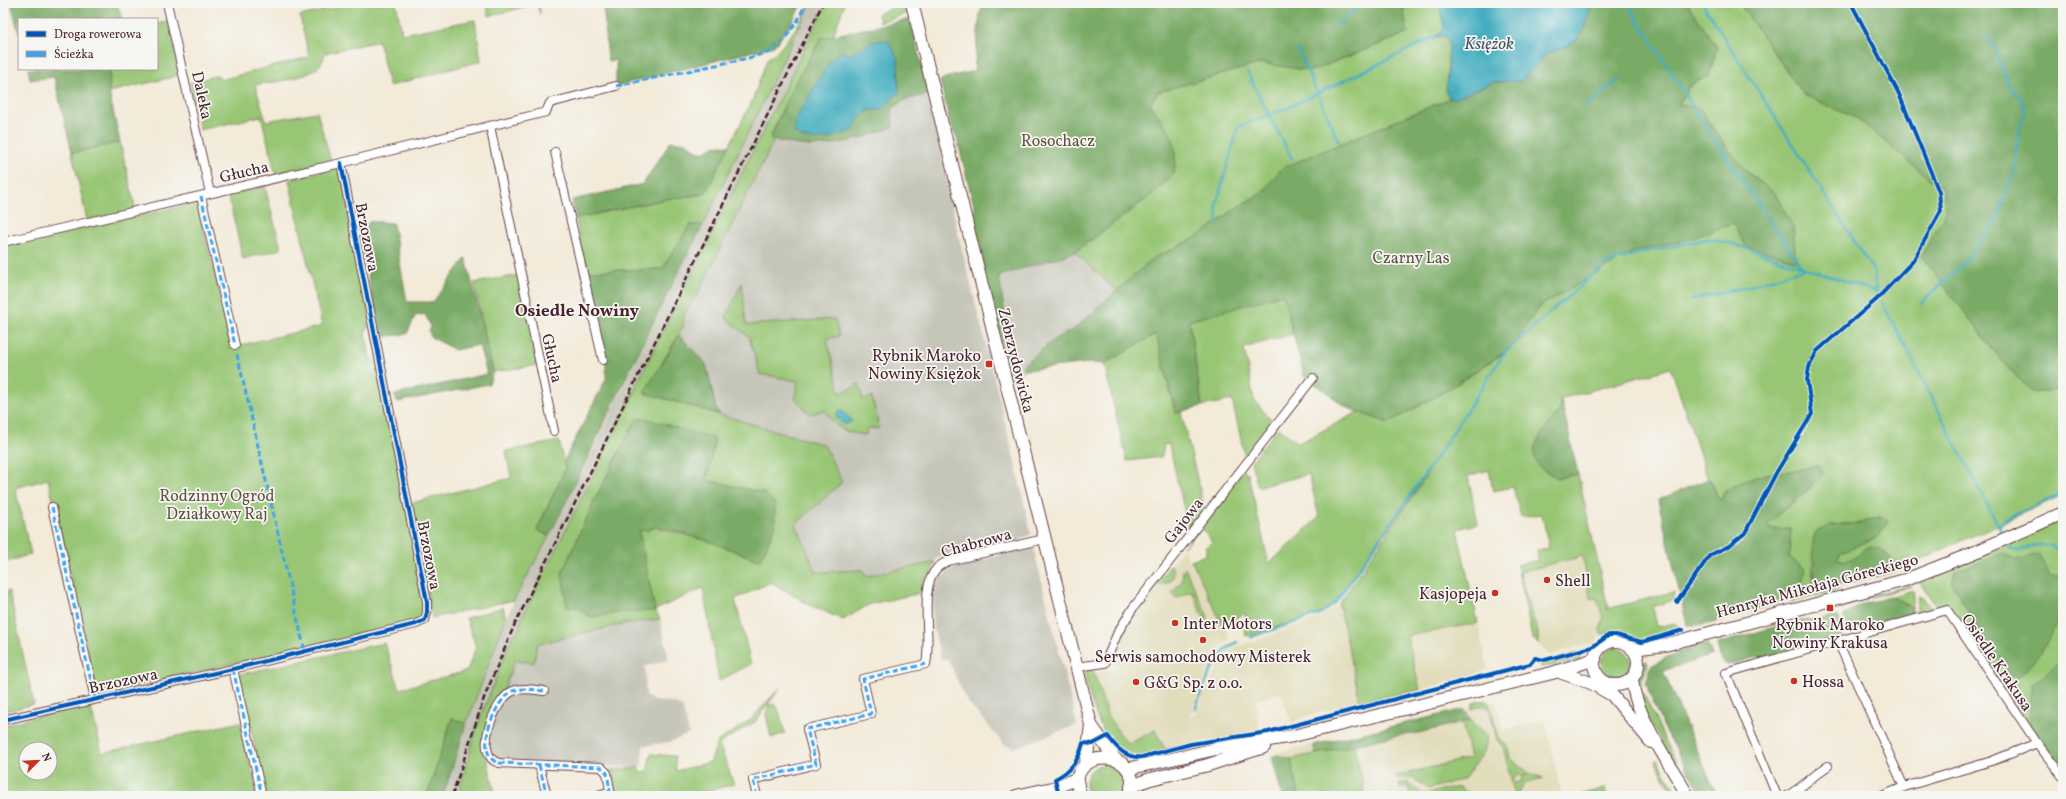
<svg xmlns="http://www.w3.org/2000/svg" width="2066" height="799" viewBox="0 0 2066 799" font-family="Vollkorn,serif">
<rect width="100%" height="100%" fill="#f6f6f2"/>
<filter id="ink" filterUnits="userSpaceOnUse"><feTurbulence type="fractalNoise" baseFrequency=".025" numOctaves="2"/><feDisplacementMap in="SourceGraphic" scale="8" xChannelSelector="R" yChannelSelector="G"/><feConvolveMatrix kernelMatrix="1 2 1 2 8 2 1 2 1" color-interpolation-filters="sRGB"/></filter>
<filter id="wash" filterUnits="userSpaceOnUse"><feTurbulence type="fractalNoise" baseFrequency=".012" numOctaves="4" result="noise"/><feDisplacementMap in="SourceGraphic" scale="16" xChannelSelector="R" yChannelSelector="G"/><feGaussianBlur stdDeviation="0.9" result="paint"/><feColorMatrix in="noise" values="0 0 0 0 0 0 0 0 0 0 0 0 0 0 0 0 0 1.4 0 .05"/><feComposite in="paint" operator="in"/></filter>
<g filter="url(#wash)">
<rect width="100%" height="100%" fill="#f3ead8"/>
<!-- built -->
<g fill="#e1dcba">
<path d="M1183 548 1230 638 1220 648 1211 662 1190 714 1187 716 1195 715 1224 654 1233 648 1319 618 1339 604 1360 702 1303 717 1292 723 1281 693 1256 700 1260 732 1165 749 1135 739 1128 744 1108 717 1094 673 1118 667 1112 660 1117 659 1118 646 1139 607Z"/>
<path d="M1584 556 1590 599 1597 597 1603 618 1600 631 1602 635 1594 643 1550 655 1538 644V632L1528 604 1520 572Z"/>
<path d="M1478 623 1488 668 1480 673 1420 690 1407 636Z"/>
<path d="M1496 702 1503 730 1545 720 1562 796H1282L1271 754Z"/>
</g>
<!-- industrial -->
<g fill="#c5c5b8">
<path d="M812 3H827L552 556 522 617 518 634H513L476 729 458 796H443L466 724 514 600 549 536 599 438 677 273 703 225 752 122Z"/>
<path d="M929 94 957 229 1016 466 1031 534 1019 541 956 555 936 558V562L865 576 863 570 816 572 796 524 842 482 807 440 644 393 683 327 684 314 696 297 774 140 822 145 870 135 893 127 892 108 905 100Z"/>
<path d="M1075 252 1117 291 1074 329 1056 338 1023 366 1025 370 1011 382 1005 358 1010 356 999 276Z"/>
<path d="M1033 546 1077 725 1014 748 1004 744 966 700 948 659H941L932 622 934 591 939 579 953 568Z"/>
<path d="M660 619 669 660 645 666 646 695 653 701 672 702 683 708 689 734 670 742 643 746 641 768 501 760 494 757 483 744 515 660 537 644 623 624Z"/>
</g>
<!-- green -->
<g fill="#98c675" stroke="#717250" fill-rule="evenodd">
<path d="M356 3H396L402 34 475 20 481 61 389 86 379 41 325 53C324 57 323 62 320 65 310 79 272 82 255 85L266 121 317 112 331 161 276 175 261 116 200 130 190 83 218 75 220 80 309 57 300 16Z"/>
<path d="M486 3H539L540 14 537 4 489 16Z"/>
<path d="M811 3 703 225H690L662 269 585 271 576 218 667 199 705 194 753 99 767 59 779 50 796 28Z"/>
<path d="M827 3H845L833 36 821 38C802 71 783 103 770 139L774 140 697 295 684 314 683 327 645 393 824 445 842 482 796 524 816 572 863 570 865 576 936 562 922 591 916 594 870 604 843 620 810 605 771 582 735 599 751 664 719 681 703 588 655 610 660 619 623 624 537 644 534 663 515 660 483 744 496 796H458L476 729 513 634 518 633 522 617 629 403 638 388 627 403ZM637 419 707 480 764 493 708 541 655 527 648 530 638 531 655 610 633 611 590 617 578 608 567 606 562 573 594 501Z"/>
<path d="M896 3H907L909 13 880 22 878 13 897 7Z"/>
<path d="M1402 3H1440L1444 29 1436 37 1446 36 1449 43 1446 93 1451 98 1282 168 1262 193 1239 206 1197 237 1152 259 1117 291 1075 252 1154 193 1174 174 1168 129 1150 105 1158 92 1262 63 1311 71 1408 33Z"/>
<path d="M1684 3H1739L1804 95 1858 119 1930 179 1943 188 1946 213 1922 256 2010 371 2057 390 2063 387V495L1893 572 1894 564 1886 553 1865 549C1858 558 1848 563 1837 559L1841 552 1851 547 1879 517 1860 523 1830 525 1815 533 1812 574 1821 588 1839 585 1838 590 1792 602 1790 599 1796 594 1800 565 1789 557 1791 528 1771 529 1765 522H1770L1811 487 1815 465C1799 472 1782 471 1766 474 1752 478 1738 484 1725 490L1721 500 1718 498 1711 480 1708 479 1671 368 1561 399 1560 410 1543 430 1557 478 1578 474 1608 608 1606 609 1674 592 1673 600 1653 607 1657 627 1675 623 1680 629 1672 636 1681 634 1680 635 1664 640 1633 644 1622 639 1608 638 1611 637 1609 632 1602 635 1600 631 1603 618 1597 598 1590 599 1583 556 1520 572 1528 604 1538 632V644L1532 638 1517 565 1538 560 1537 550 1549 548 1542 514 1521 517 1513 487 1493 491 1489 470 1468 476 1478 524 1457 529 1478 623 1407 636 1420 690 1360 702 1339 604 1427 475 1336 602 1320 614 1246 636 1245 628 1252 625 1244 613 1231 622 1222 624 1191 560 1206 555V547L1212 541 1202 528 1183 548 1244 470 1248 474 1269 564 1319 517 1309 474 1258 487 1251 462 1278 428 1299 443 1358 412 1388 423 1446 391 1504 353 1514 344 1538 307 1633 252 1690 239 1733 223 1775 193 1748 173 1724 144 1679 104 1690 85 1709 76 1690 6Z"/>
<path d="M169 21 180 73 173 77 109 92 110 69H157V24Z"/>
<path d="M120 142 136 211 87 220 72 153Z"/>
<path d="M340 167 371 323 365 332 370 358 377 362 425 603C423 613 422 618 412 622L98 695 48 479 15 488 31 554 3 563V246L197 203 233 347 322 326 289 180Z"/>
<path d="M265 187 281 249 243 259 228 194Z"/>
<path d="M519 275 538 365 493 372 474 283Z"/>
<path d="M742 283 746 325 835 319 839 336 827 339 840 394 859 384 863 400 872 397 879 428 867 429 866 435C844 433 837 429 825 410L810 414 795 398 798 381 760 374 749 337 726 318Z"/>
<path d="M1283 293 1293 334 1244 348 1254 400 1273 422 1245 457 1232 400 1202 406 1189 321Z"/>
<path d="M1156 334 1175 413 1181 412 1205 511 1189 531 1169 444H1164L1162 457 1127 461 1104 364Z"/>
<path d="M559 441 565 469 537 530 549 536 514 600 432 618 411 503 511 478 506 451Z"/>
<path d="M2063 519V762L2058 765 1991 670 1951 608 1948 605 1938 609 1920 583Z"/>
<path d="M1171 565 1174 574 1171 581 1161 585 1156 584Z"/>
<path d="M1185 568 1208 617 1206 623 1192 591 1176 598 1172 593 1182 581 1183 570Z"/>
<path d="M1911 585V586L1861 600 1842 610V607L1862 598Z"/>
<path d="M1913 590 1914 594 1911 617 1900 621 1899 619 1910 615 1911 607 1893 596Z"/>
<path d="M9 591 34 704 3 712V592Z"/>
<path d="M1918 597H1921L1933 610 1916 615Z"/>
<path d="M503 607 506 619 466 724 452 718 427 796H266L239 677 241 674 384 643 400 689 467 671 476 647 466 618Z"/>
<circle cx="1616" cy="663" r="15"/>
<path d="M1578 653 1581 661 1540 667 1541 662Z"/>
<path d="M1646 660 1648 664 1640 687 1636 688 1637 676Z"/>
<path d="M1089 669 1093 670 1094 673 1108 717 1128 744 1155 730 1165 749 1179 747C1166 751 1151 758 1137 758 1104 758 1090 698 1084 674L1086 670Z"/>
<path d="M780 688 755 722 719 744 734 784 690 796H615L610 770 638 768 639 772 647 771 651 754 675 756 676 771 711 762 717 742 750 720Z"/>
<path d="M1643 692 1665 740 1696 796H1693L1649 721 1637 693Z"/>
<path d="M1485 700 1489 703 1499 738 1508 747 1510 758 1528 772 1522 777 1520 775 1514 777 1515 783 1522 781 1521 779 1529 773 1543 778 1522 785V789L1519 790 1521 796H1515L1503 747 1497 740 1490 710 1484 705 1472 709 1473 703Z"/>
<path d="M90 704 102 753 240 722 258 796H3V725ZM26 749H50V773H26Z"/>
<path d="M774 704 778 708 785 733 771 738 766 714 769 705Z"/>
<path d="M1471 720 1486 735 1487 740 1484 752 1464 779 1428 789 1412 777 1398 779 1396 776 1470 758 1462 722Z"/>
<path d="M1354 745 1366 796H1299L1291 759Z"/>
<path d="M1657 759 1679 796H1675L1655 761Z"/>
<path d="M1107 764C1121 768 1131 783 1120 796H1089C1081 780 1089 765 1107 764Z"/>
<path d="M1407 782 1423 794 1459 787 1467 793 1462 794V796L1456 794 1410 796 1408 786 1400 788 1399 784Z"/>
<path d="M1605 788 1607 796H1593V794L1576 796Z"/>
</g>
<!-- forest -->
<g fill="#7aab66" stroke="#626548">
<path d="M11 3H117L122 19H19V34Z"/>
<path d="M603 3H802L790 26 774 46 616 86V60L608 61Z"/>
<path d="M985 3H1402L1408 33 1311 71 1262 63 1158 92 1150 105C1171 132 1179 139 1174 174L1154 193 1075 252 999 276 1011 356 1005 358 971 223 975 210 957 138 952 130 940 81 945 78 974 71 980 13Z"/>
<path d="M1593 3H1684L1689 6 1717 47 1709 76 1690 85 1679 104 1700 109 1724 144 1748 173 1775 193 1793 226 1796 261 1746 246 1733 223 1690 239 1633 252 1539 307 1512 347 1444 392 1388 423 1348 408 1304 376 1283 294 1189 321 1202 406 1176 413 1156 334 1104 364 1089 363 1025 370 1022 366 1056 338 1074 329 1152 259 1197 237 1239 206 1262 193 1282 168 1451 98 1495 82 1522 81 1544 56 1576 41 1583 30Z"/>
<path d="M1739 3H2063V387L2057 390 2034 393 2010 371 1921 256 1946 213 1943 188 1930 179 1858 119 1804 95Z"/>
<path d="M910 19 929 94 905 100 892 108 893 127C863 138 827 151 794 144 786 143 778 140 770 139L792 89 821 38Z"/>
<path d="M28 69H110L109 92 120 142 72 153 54 77 30 80Z"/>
<path d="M671 141 687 143 699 152H705C712 145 719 144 729 146L705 194 667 199 576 218 572 200 643 184Z"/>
<path d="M369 221 393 223 407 302H433L466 258 493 372 489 384 397 402 394 395 487 374 479 345 455 350 431 337 429 331 431 327 425 314 415 316 407 334 380 337 361 239Z"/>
<path d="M690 225H703C648 327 601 433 549 536L537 530 565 469V459L606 379V363L585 271 662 269Z"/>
<path d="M679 335 706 364 716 409 720 414 644 393Z"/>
<path d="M1561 399 1578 474 1557 478C1552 475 1545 472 1541 468 1521 448 1550 427 1559 411 1561 408 1560 403 1561 399Z"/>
<path d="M644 418 715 439 707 480 764 493 775 504V527L760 561 708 541 669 529 655 527 648 530 639 531 655 611H633L590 617 578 608 567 607 562 573 594 501 633 425 637 419Z"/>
<path d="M1815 465 1821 468 1823 474 1818 480 1767 525 1771 529 1791 528 1789 557 1805 569 1803 580 1796 594 1790 599 1702 625H1687L1658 500 1708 479 1710 480 1718 498 1721 500 1725 490C1738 484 1751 478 1766 474 1782 471 1799 472 1815 465Z"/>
<path d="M1879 517 1887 519 1888 524 1876 538 1841 552 1837 559C1851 565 1859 553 1870 546 1882 547 1888 555 1895 564L1893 572 1833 587 1821 588 1813 585 1814 566 1813 541 1815 533 1830 525 1860 523Z"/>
<path d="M2005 553 2017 560 2039 554 2049 576H2063V612L2039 655 2016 681 1985 641 1952 583 1956 571Z"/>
<path d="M1893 596 1911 607 1910 615 1849 634 1844 616 1846 614 1863 604Z"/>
<path d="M1838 617 1843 636 1778 656 1753 658 1728 665 1721 661 1717 644 1791 622Z"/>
<path d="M1707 643 1712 655 1663 671 1717 796H1702L1661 722 1646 684 1651 666C1668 655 1688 649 1707 643Z"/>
<path d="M2063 659V762L2058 765 2031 726 2029 702 2032 684Z"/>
<path d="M1465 709 1471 720 1414 734 1398 735 1316 754 1313 745Z"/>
<path d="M452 718 466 724 443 796H427Z"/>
<path d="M1278 755 1291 759 1299 796H1282L1272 757Z"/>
</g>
<!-- water -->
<g fill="#40acbf" stroke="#456675">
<path d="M1440 3H1593L1583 30 1576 41 1544 56 1522 81 1495 82 1453 99 1448 97 1446 93 1449 43 1446 36 1435 37 1444 29Z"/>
<path d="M884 40 888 41 898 59 899 92 881 110H869L858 119 853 130C834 137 811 146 794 133L796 119 830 61 839 53 844 52 850 55 872 42Z"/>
<path d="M840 409 852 420 851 422 844 425 837 418 836 414Z"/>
</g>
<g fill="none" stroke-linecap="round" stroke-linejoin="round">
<!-- stream -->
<g stroke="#40acbf" stroke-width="2.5">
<path d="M1627 3 1706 127 1803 269 1750 286 1691 300"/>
<path d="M1702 3 1873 270C1875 277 1875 291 1878 295"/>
<path d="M1336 25 1363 3"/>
<path d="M1298 50 1339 142"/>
<path d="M1247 72 1292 159"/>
<path d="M1586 106 1620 79"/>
<path d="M1218 222 1216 206 1238 127 1287 108 1435 37"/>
<path d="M1882 302 2001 531"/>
<path d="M1921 303 1963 264 1997 220 2016 165 2017 138 2025 112 2021 98 2010 88 2000 65 1994 46 1986 36"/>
<path d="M1999 526 2005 519 2058 496 2063 488"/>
<path d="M2010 548C2020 559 2042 531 2063 554"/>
<path d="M1251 637 1320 614 1336 602 1443 448 1504 353 1605 264 1636 254 1707 239 1727 242 1875 291"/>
<path d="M1195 710C1204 686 1214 653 1237 642"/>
</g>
</g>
</g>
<g filter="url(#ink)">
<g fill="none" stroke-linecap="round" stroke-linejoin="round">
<!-- street casing -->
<g stroke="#633d45" stroke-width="10">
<g id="street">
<path d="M167 3 210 193"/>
<path d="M490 126 554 431"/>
<path d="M555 152 603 360"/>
<path d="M201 196 235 345"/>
<path d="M3 242 341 163 546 112 550 103 616 86"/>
<path d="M52 507 95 699"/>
<path d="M1838 642 1904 787"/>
<path d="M1076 667 1105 663 1118 632 1133 608 1313 378"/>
<path d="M233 669 262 796"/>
<path d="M544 691C535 690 523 687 513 691 495 698 472 756 499 763L601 767 607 773 610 790 608 792 595 796"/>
<path d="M3 720 233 669 416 624 425 620 427 612V602L341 163"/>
<path d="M539 765 547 796"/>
<path d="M757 796 753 780 816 764 807 729 871 714 863 679 926 664C932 638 918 587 937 568 940 565 945 563 948 561L1044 539"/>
<path d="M1777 796 1726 673 1947 610 2037 743"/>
<path d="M1786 796C1802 789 1813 775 1828 766"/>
<path d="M1882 796 1904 787 1992 761 2037 743 2063 777"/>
</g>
</g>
<!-- secondary casing -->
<g stroke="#633d45" stroke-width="14">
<g id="secondary">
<path d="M912 3 1091 725 1086 764"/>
<circle cx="1616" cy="663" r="22"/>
<path d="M1632 649 1665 645 1905 580 1971 554 2063 513"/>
<path d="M1562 673 1591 683 1612 695 1651 742"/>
<path d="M1632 678C1634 714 1670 764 1688 796"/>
<path d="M1091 725 1115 759"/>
<path d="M1127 769 1216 749 1293 736 1552 673 1595 659"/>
<path d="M1131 787 1147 780 1208 765 1264 747"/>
<path d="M1016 796 1057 787 1078 778"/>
<path d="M1081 796C1059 747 1149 745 1129 796"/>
</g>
</g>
<!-- street -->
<use href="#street" stroke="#fff" stroke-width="8"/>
<!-- secondary -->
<use href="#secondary" stroke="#fff" stroke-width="12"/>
<!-- rail -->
<path stroke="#4a1f2b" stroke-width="2.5" stroke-dasharray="6 3" stroke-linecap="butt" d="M452 796 484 698 514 626 823 3"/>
<!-- quiet -->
<g stroke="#40a2eb" stroke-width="3" stroke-dasharray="6 3" stroke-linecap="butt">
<path d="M616 86 749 58 772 51 785 38 797 22 806 3"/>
<path d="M201 196 235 345"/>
<path d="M237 354 305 652"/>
<path d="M52 507 95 699"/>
<path d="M233 669 262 796"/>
<path d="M544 691C535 690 523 687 513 691 495 698 472 756 499 763L601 767 607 773 610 790 608 792 595 796"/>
<path d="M539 765 547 796"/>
<path d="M757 796 753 780 816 764 807 729 871 714 863 679 926 664"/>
</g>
<!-- cycleway casing -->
<g stroke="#f6f6f2" stroke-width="6">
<g id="cycleway">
<path d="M1677 602 1710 555 1729 546 1745 533 1776 473 1812 414 1807 380 1809 367 1817 351 1876 300 1913 261 1941 211 1939 192 1899 94 1851 3"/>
<path d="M3 720 233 669 416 624 425 620 427 612V602L341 163"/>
<path d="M1059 796 1055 779C1071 771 1079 760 1083 743L1093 744 1108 736C1116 748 1127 759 1142 757L1191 744 1268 732 1530 664 1535 658 1545 660 1592 647 1609 635H1616L1642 642 1683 630"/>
</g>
</g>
<!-- cycleway -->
<use href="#cycleway" stroke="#0057b8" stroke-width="4"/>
</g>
</g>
<!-- markers -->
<g fill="#c8321e" stroke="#f6f6f2" stroke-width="1.5">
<rect x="985" y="360" width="8" height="8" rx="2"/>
<circle cx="1547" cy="580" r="4"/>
<circle cx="1495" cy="593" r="4"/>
<rect x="1826" y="604" width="8" height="8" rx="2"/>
<circle cx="1175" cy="623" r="4"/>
<circle cx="1203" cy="640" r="4"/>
<circle cx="1794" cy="681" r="4"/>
<circle cx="1136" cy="682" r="4"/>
</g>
<g text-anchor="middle" stroke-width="3.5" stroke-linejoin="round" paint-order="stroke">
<!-- street labels -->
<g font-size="16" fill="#4a1f2b" stroke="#f6f6f2">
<text transform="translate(203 95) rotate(78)" y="6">Daleka</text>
<text transform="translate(244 171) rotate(-13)" y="6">Głucha</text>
<text transform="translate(368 237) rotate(79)" y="6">Brzozowa</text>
<text transform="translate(553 358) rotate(78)" y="6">Głucha</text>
<text transform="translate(1017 360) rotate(76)" y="6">Zebrzydowicka</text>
<text transform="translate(1183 520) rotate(-52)" y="6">Gajowa</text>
<text transform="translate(976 542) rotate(-15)" y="6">Chabrowa</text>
<text transform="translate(430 555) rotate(79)" y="6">Brzozowa</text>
<text transform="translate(1817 585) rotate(-15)" y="6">Henryka Mikołaja Góreckiego</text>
<text transform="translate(1998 662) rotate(56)" y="6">Osiedle Krakusa</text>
<text transform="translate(123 680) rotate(-12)" y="6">Brzozowa</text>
</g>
<!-- park labels -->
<g font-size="16" fill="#615141" stroke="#f6f6f2">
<text x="1058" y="146">Rosochacz</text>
<text x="1411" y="263">Czarny Las</text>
<text x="217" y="501">Rodzinny Ogród<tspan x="217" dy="18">Działkowy Raj</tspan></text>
</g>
<!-- poi labels -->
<g font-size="16" fill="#4a1f2b" stroke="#f6f6f2" text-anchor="start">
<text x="981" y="361" text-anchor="end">Rybnik Maroko<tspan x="981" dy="18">Nowiny Księżok</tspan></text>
<text x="1555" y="586">Shell</text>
<text x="1487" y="599" text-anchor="end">Kasjopeja</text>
<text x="1183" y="629">Inter Motors</text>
<text x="1830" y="630" text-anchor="middle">Rybnik Maroko<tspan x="1830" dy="18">Nowiny Krakusa</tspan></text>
<text x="1203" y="662" text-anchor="middle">Serwis samochodowy Misterek</text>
<text x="1802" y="687">Hossa</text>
<text x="1144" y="688">G&amp;G Sp. z o.o.</text>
</g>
<!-- water labels -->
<g font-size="17" font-style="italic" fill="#465766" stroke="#f6f6f2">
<text x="1489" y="49">Księżok</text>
</g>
<!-- neighbourhood labels -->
<g font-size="17" font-weight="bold" fill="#4a1f2b" stroke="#f6f6f2">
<text x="577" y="316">Osiedle Nowiny</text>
</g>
</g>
<!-- margin -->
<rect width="2066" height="799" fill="none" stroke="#f6f6f2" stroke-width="16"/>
<!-- legend -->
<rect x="18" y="18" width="140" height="52" fill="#f6f6f2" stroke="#b1a0a2"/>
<rect x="26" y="31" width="20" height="6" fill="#0057b8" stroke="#b1a0a2"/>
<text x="54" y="38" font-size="12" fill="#4a1f2b">Droga rowerowa</text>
<rect x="26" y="51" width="20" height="6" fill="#40a2eb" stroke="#b1a0a2"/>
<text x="54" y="58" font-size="12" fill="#4a1f2b">Ścieżka</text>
<!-- north arrow -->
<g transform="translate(38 761) rotate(66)"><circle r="19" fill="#f6f6f2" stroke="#b1a0a2"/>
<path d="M0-3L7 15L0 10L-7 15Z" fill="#c8321e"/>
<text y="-6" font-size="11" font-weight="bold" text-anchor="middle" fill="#4a1f2b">N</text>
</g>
</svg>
